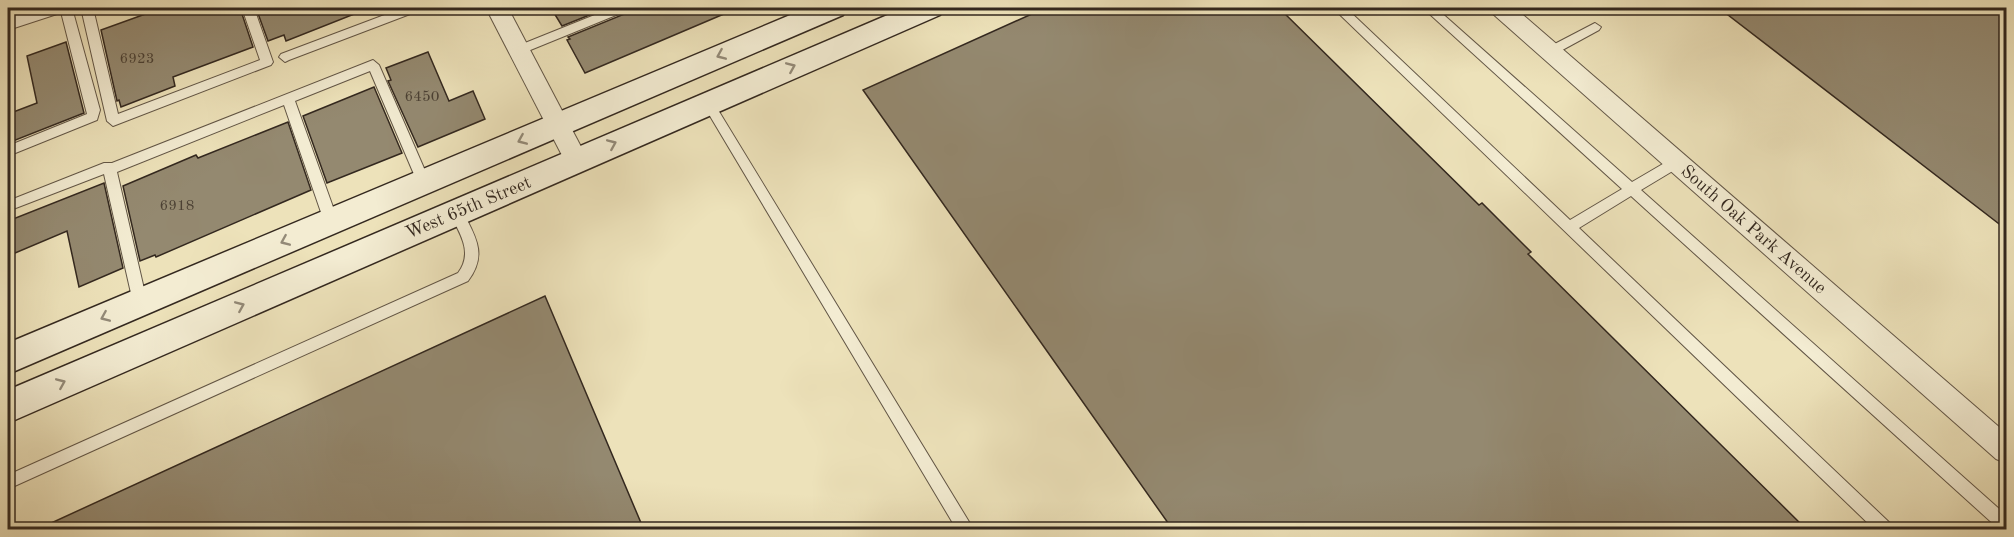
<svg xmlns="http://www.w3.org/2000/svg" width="2014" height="537" viewBox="0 0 2014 537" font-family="'Old Standard TT',serif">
<rect width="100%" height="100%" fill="#ede2ba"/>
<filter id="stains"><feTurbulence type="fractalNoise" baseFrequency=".00333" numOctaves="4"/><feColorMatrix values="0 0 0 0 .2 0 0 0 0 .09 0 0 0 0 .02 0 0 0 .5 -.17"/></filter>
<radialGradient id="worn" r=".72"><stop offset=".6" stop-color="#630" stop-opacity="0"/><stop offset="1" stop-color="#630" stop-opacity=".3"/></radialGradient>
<!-- building -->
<g fill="#948970" stroke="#33281f" stroke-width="1.5">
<path d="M162 8H240L253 47 173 77 175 86 121 107 119 100 117 101 101 30Z"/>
<path d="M256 8H367V9L286 41 284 35 268 41Z"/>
<path d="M551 8H607L562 26Z"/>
<path d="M630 8H738L585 73 567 40 570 39 568 37 627 13Z"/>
<path d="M1045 8H1279L1479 205 1482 203 1531 252 1528 254 1807 530H1173L863 90Z"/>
<path d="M1719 8H2007V230Z"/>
<path d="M66 42 84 113 8 143V114L37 103 27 56Z"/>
<path d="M428 52 449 101 473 91 485 119 418 147 388 81 391 80 386 68Z"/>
<path d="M374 87 402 153 327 183 303 116Z"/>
<path d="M288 122 311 190 156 257 155 255 140 261 123 186 196 155 198 158Z"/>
<path d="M104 183 123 268 79 287 67 231 8 256V221Z"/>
<path d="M545 296 644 530H36Z"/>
</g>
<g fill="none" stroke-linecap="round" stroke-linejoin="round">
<!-- lane casing -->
<g stroke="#625646" stroke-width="2">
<g id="lane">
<path d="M60 8H72L100 110 97 120 8 156V146L87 114Z"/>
<path d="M81 8H93L118 114 260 60 242 8H254L273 62 271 65 113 126 107 121Z"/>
<path d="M403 8H420L418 11 289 60 285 62 279 57 281 54Z"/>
<path d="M612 8H628L626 11 523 53 519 54 513 50 515 47Z"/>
<path d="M1333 8H1346L1570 220 1622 189 1423 8H1436L1632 182 1673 158H1681L1683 162 1681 166 1641 190 2006 515V530H2000L1631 196 1579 228 1892 525 1895 530H1875Z"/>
<path d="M1595 23 1601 27 1599 30 1555 54H1547L1545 51 1547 48Z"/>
<path d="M373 60 379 65 430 182 429 186H419L370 71 295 101 338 221 336 225H326L324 221 284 105 117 172 147 302 145 306 140 308 135 306 133 302 104 174 8 211V201L104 163H112Z"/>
<path d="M708 98 712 100 974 530H957L704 106 702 103Z"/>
<path d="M456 207 461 208C474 235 489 253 468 281L8 489V475L458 273C474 252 459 232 449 212L451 208Z"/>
</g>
</g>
<!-- street casing -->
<g stroke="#625646" stroke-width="2">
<g id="street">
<path d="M26 8H60L57 14 8 30V14Z"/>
<path d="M486 8H508L588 160 584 167 576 170 568 167Z"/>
<path d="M1490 8H1515L2006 433V463L1996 459 1493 14Z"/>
</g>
</g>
<!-- secondary casing -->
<g stroke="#33281f" stroke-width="3">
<g id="secondary">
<path d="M807 8H847L843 15 8 374V343Z"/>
<path d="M904 8H944L940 15 8 423V390Z"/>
</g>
</g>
<!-- lane -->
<use href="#lane" fill="#f3ecd2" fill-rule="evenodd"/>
<!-- street -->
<use href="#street" fill="#f3ecd2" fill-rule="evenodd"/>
<!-- secondary -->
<use href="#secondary" fill="#f3ecd2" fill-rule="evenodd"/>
</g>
<!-- one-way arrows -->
<defs><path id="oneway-chevron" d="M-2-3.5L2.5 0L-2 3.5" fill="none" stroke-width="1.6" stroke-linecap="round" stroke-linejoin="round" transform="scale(1.5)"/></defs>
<g stroke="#938a78">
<use href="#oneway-chevron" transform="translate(721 55) rotate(157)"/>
<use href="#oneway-chevron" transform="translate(791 67) rotate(-23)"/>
<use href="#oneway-chevron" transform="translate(522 140) rotate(157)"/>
<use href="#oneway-chevron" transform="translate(612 144) rotate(-23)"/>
<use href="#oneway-chevron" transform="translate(285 241) rotate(157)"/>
<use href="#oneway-chevron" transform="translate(240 306) rotate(-23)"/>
<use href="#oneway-chevron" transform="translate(105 317) rotate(157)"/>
<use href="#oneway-chevron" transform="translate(61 383) rotate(-23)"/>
</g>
<g text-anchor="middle" stroke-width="5" stroke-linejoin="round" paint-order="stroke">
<!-- number labels -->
<g font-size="15" fill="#4b4033">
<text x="137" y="63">6923</text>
<text x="422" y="101">6450</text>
<text x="177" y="210">6918</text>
</g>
<!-- street labels -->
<g font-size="18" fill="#33281f" stroke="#f3ecd2">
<text transform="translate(468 207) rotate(-23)" y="6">West 65th Street</text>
<text transform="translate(1754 229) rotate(41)" y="6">South Oak Park Avenue</text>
</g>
</g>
<!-- margin -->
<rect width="2014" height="537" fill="none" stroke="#ede2ba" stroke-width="30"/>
<rect x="9" y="9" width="1996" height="519" fill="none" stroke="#33281f" stroke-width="3"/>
<rect x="15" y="15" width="1984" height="507" fill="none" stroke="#33281f" stroke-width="1.5"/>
<rect width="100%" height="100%" filter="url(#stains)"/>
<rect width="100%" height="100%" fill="url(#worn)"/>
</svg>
